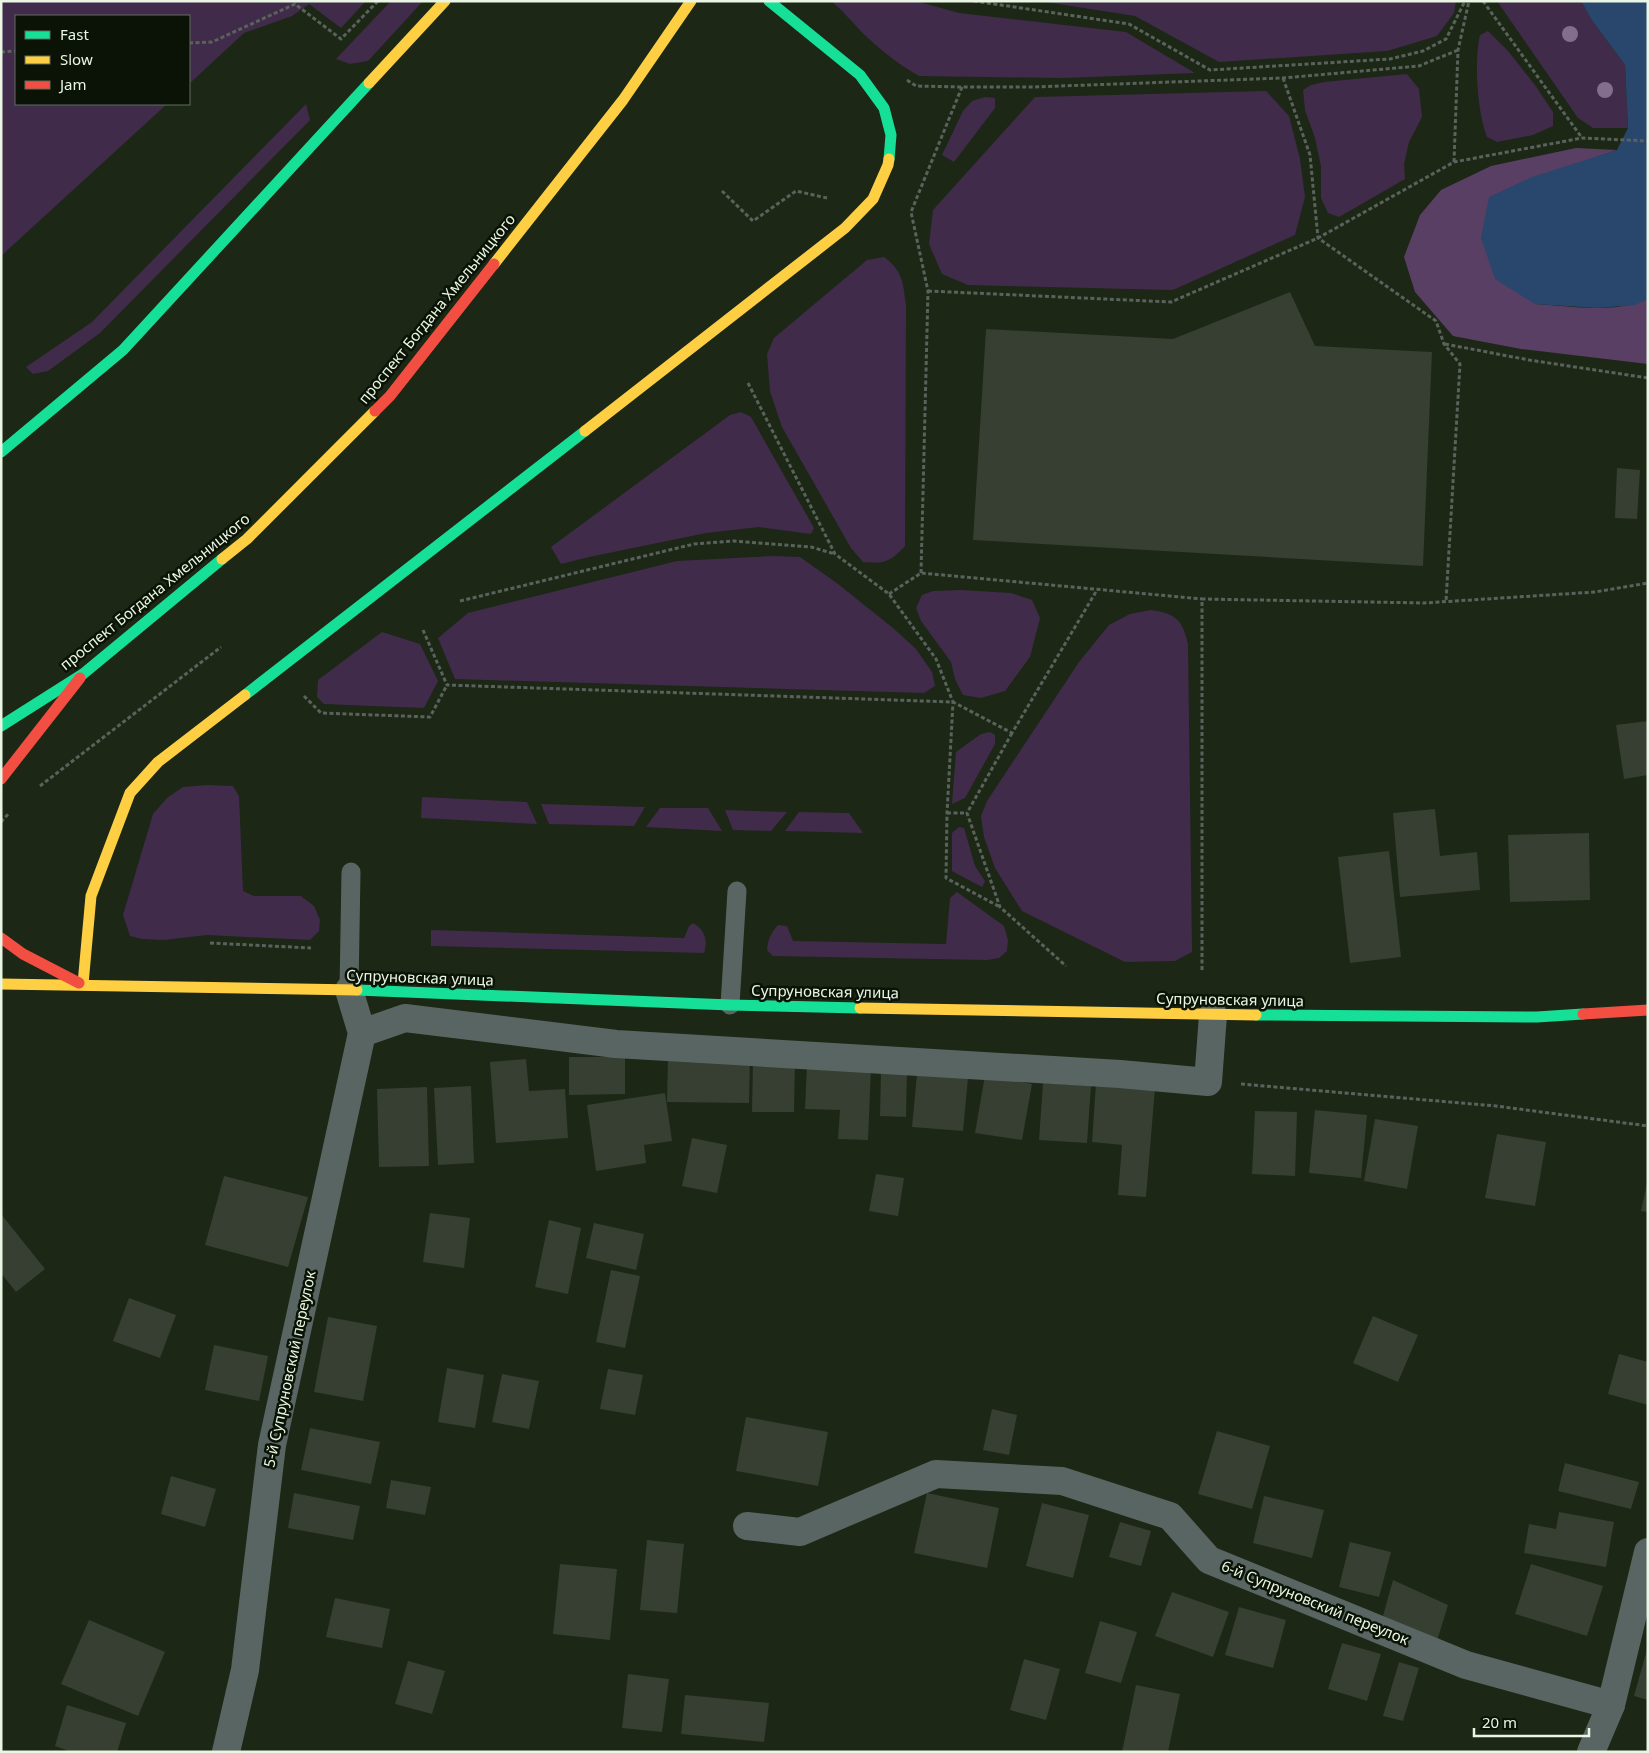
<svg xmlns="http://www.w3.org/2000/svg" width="1649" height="1753" viewBox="0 0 1649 1753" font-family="'Noto Sans',sans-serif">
<rect width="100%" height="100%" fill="#1c2716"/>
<!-- green -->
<g fill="#412b4a">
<path d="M1 1H366L341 28 309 4 292 16 244 33 189 84V16H16V104H167L1 256Z"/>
<path d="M391 1H423L368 61 350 64 336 59Z"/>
<path d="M831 1H916L959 13 1126 32 1195 73 1063 78 919 76C901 66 883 52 868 38 855 26 845 12 831 1Z"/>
<path d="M1039 1H1456L1454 13 1437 36 1387 51 1219 62 1135 16Z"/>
<path d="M1497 1H1581L1591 19 1625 65 1628 128H1593L1578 118Z"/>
<path d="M1488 31 1508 51 1535 85 1553 112V126L1533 135 1497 142 1487 137C1477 112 1474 61 1480 35Z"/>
<path d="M1407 74 1419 89 1422 117 1409 142 1404 164 1405 179 1339 217 1328 213 1321 198V166L1315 138 1305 110 1303 90 1311 85 1324 82Z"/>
<path d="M1266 91 1289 116 1300 159 1305 197 1295 235 1173 290 968 285 942 274 929 244 933 210 1035 97Z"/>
<path d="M985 97 995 98V108L954 162 942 155 963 111 972 101Z"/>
<path d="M306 104 310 120 100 333 48 371 33 374 26 367 92 322Z"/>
<path d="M884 257C903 271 903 283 906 305L905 546C890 562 885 564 863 562L851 548 782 427 770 391 767 354 774 338 867 260Z"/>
<path d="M741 412 751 417 814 528 811 534 759 527 706 533 589 557 561 564 551 547 730 415Z"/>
<path d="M774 556 800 557 838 584 893 628 916 649 932 672 935 686 924 693 455 679 438 638 468 613 677 561Z"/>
<path d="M961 590 1011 593 1032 600 1040 618 1030 657 1005 691 981 698 963 695 955 679 951 662 921 621 916 608 922 595 933 591Z"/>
<path d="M1151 610C1176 614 1182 619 1188 644L1192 952 1175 961 1125 962 1022 911 995 868 984 837 981 816 987 801 1079 662 1109 625 1130 614Z"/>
<path d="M382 632 420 644 438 681 424 708 324 704 317 697 318 680Z"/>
<path d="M990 732 995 735V744L965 798 952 804 956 752 981 734Z"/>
<path d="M208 785 233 786 239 796 243 891 254 896H301L314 906 320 920 319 931 310 940 207 935 164 940 142 939 130 936 123 915 153 814 167 798 183 787Z"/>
<path d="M422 797 527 802 537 824 421 818Z"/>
<path d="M541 804 645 807 634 826 549 824Z"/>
<path d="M660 808H708L722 831 646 827Z"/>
<path d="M725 810 787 812 771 831 733 830Z"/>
<path d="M799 812 849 813 863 833 785 831Z"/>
<path d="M959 827 964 828 975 866 985 881 982 887 952 871V833Z"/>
<path d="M957 892 1004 926 1008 940 1007 951 999 958 987 960 773 956 767 950C768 940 771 932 778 925L787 926 793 941 946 944 950 898Z"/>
<path d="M693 923C705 930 708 940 704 953L431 946V930L684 938 689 926Z"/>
</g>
<!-- forest -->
<path fill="#5a3f64" d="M1576 148 1617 150 1599 156 1535 304C1571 306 1614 314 1648 299V364L1521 349 1453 336 1415 292 1404 257 1420 215 1441 190 1491 166Z"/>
<!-- water -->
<path fill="#29466c" d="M1581 1H1648V299L1635 305 1597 308 1535 304 1495 279 1481 238 1489 197 1532 177 1617 150 1628 128 1625 65 1591 19Z"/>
<!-- building -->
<g fill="#363f31">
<path d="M1290 292 1315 346 1432 352 1423 566 973 540 986 329 1173 339Z"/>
<path d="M1617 468 1640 470 1637 519 1615 518Z"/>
<path d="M1648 721V775L1624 779 1616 725Z"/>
<path d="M1435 809 1440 856 1477 852 1480 890 1400 897 1393 813Z"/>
<path d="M1589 833 1590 900 1510 902 1508 835Z"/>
<path d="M1389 851 1401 957 1350 963 1338 857Z"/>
<path d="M668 1056 750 1057 749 1103 667 1102Z"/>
<path d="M569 1057H625V1094L569 1095Z"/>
<path d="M526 1059 529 1091 565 1089 568 1138 496 1143 490 1062Z"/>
<path d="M753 1060H795L794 1112H752Z"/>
<path d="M807 1065 871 1068 868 1140 838 1139 840 1110 805 1109Z"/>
<path d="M881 1070H907L906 1117 880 1116Z"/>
<path d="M917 1074 968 1078 963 1131 912 1127Z"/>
<path d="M985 1075 1032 1084 1022 1140 975 1133Z"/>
<path d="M1043 1083 1091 1086 1087 1143 1039 1140Z"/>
<path d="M1096 1083 1155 1088 1146 1197 1118 1195 1122 1145 1092 1142Z"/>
<path d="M471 1086 474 1163 438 1165 434 1088Z"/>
<path d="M427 1087 429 1166 379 1167 377 1089Z"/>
<path d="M665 1093 672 1141 644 1145 646 1163 596 1171 587 1105Z"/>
<path d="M1315 1110 1367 1115 1361 1178 1309 1173Z"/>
<path d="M1255 1111 1297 1112 1295 1176 1252 1174Z"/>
<path d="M1375 1119 1418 1126 1407 1189 1364 1181Z"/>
<path d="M1497 1134 1546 1142 1535 1206 1485 1198Z"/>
<path d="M692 1138 727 1145 717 1193 682 1186Z"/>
<path d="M876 1174 904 1178 898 1216 869 1211Z"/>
<path d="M224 1176 308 1197 288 1267 205 1245Z"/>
<path d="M1647 1183H1648V1212L1641 1211Z"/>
<path d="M430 1213 470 1218 464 1268 423 1262Z"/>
<path d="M1 1214 45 1269 16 1292 1 1273Z"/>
<path d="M549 1220 581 1228 568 1294 535 1287Z"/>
<path d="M594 1223 644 1234 636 1270 586 1258Z"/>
<path d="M611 1270 640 1276 625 1348 596 1342Z"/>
<path d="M129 1298 176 1315 160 1358 113 1341Z"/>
<path d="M1373 1316 1418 1335 1398 1382 1353 1363Z"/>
<path d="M328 1317 377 1326 363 1401 314 1392Z"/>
<path d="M214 1345 268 1356 259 1401 205 1390Z"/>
<path d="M1619 1354 1648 1362V1405L1608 1394Z"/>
<path d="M447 1368 484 1375 475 1428 438 1422Z"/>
<path d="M608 1369 643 1375 635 1415 600 1409Z"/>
<path d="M502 1374 539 1381 529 1429 492 1422Z"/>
<path d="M992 1409 1017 1415 1009 1455 983 1450Z"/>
<path d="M746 1417 828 1432 818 1486 736 1471Z"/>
<path d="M310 1428 380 1442 371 1484 301 1470Z"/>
<path d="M1217 1431 1270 1446 1252 1509 1198 1494Z"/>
<path d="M1565 1463 1639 1482 1631 1509 1558 1491Z"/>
<path d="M171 1476 216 1489 205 1527 161 1514Z"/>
<path d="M391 1480 431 1487 425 1515 386 1508Z"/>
<path d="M294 1493 360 1506 353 1540 288 1528Z"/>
<path d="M927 1493 999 1508 987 1568 914 1553Z"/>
<path d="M1264 1496 1324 1510 1312 1558 1253 1543Z"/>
<path d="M1042 1503 1089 1515 1073 1578 1026 1566Z"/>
<path d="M1559 1512 1614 1522 1606 1567 1524 1553 1529 1524 1556 1529Z"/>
<path d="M1120 1522 1151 1531 1141 1566 1109 1557Z"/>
<path d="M647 1540 684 1544 677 1613 640 1610Z"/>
<path d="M1350 1542 1391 1552 1379 1597 1339 1587Z"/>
<path d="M560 1564 617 1569 610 1640 553 1634Z"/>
<path d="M1531 1564 1603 1586 1587 1636 1515 1614Z"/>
<path d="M1393 1580 1448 1605 1437 1641 1383 1616Z"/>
<path d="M1172 1592 1229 1612 1213 1657 1155 1636Z"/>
<path d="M335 1598 390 1609 382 1648 326 1637Z"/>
<path d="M1239 1607 1286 1620 1273 1668 1225 1655Z"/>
<path d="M89 1620 165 1652 138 1716 61 1684Z"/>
<path d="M1100 1621 1137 1632 1121 1683 1085 1673Z"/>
<path d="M1342 1643 1381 1654 1367 1701 1328 1689Z"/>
<path d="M1648 1646V1700L1634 1696Z"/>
<path d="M1024 1659 1060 1669 1046 1720 1010 1710Z"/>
<path d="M408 1661 445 1671 432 1714 395 1704Z"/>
<path d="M1399 1662 1419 1668 1403 1721 1383 1716Z"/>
<path d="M628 1674 669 1679 662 1732 622 1728Z"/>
<path d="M1136 1685 1180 1694 1168 1752H1122Z"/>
<path d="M685 1695 769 1703 764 1742 681 1734Z"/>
<path d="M67 1705 126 1723 117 1752H72L55 1746Z"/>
</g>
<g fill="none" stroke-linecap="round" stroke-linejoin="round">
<!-- path -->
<g stroke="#59635c" stroke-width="3" stroke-dasharray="4 2.5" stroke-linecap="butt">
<path d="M974 1 1129 24 1210 70 1390 59 1423 51 1446 39 1465 1"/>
<path d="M1483 1 1582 138"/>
<path d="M189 43 212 42 295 4 341 39 378 1"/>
<path d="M1 52 16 51"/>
<path d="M1283 78 1310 155 1318 238 1436 321 1444 344 1460 364 1446 601"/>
<path d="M907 80 916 86 962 87H1033L1283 78 1419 66 1458 50"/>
<path d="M1454 162 1458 50 1469 1"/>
<path d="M722 191 753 221 796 191 827 198"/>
<path d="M928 291 1171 302 1318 238 1454 162 1582 138 1648 141"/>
<path d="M1445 344 1529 360 1648 378"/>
<path d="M748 383 835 554 889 594 936 659 953 702 947 813 946 878 1000 907"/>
<path d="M921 573 928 291 911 212 962 87"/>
<path d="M889 594 921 573 1202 599"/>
<path d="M460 601 694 544 734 541 811 547 835 554"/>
<path d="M423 630 447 685 953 702 1012 733 1097 590"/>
<path d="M304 696 321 713 430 717 447 685"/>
<path d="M1012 733 967 813 1000 907 1066 966"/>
<path d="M40 786 221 647"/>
<path d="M947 813H967"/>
<path d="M1 822 9 813"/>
<path d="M210 943 311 948"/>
<path d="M1202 970V599L1424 603 1595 592 1648 583"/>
<path d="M1241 1084 1496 1106 1648 1126"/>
</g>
<!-- lane -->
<g stroke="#596562" stroke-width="19">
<path d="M349 990 351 872"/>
<path d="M730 1005 737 891"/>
</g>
<!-- street -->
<g stroke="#596562" stroke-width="28">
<path d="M362 1033 405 1018 616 1044 1120 1074 1208 1082 1213 1015"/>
<path d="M747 1526 800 1532 936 1474 1062 1481 1170 1516 1209 1560 1466 1665 1611 1705"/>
<path d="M226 1752 245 1670 272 1445 362 1033 349 990"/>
<path d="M1591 1752 1611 1705 1648 1552"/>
</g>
<!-- fast -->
<g stroke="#16e098" stroke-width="11">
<path d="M769 1 860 75 884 108 891 135 889 159"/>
<path d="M1 452 123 350 369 83"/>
<path d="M245 695 585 431"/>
<path d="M1 726 83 674 222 559"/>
<path d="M357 990 730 1005 860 1008"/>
<path d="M1256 1015 1537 1017 1583 1014"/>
</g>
<!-- slow -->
<g stroke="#ffcf43" stroke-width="11">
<path d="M369 83 445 1"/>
<path d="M494 264 623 100 691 1"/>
<path d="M585 431 845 228 873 199 888 165 889 159"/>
<path d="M222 559 247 539 375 411"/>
<path d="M1 984 357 990"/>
<path d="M83 984 91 896 130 793 158 762 245 695"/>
<path d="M860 1008 1256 1015"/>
</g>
<!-- jam -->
<g stroke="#f24e42" stroke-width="11">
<path d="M375 411 390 396 494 264"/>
<path d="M1 779 80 678"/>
<path d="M1 938 23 954 79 983"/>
<path d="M1583 1014 1648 1010"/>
</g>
</g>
<!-- trees -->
<g fill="#846e8d">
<circle cx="1570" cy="34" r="8"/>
<circle cx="1605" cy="90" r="8"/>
</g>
<g text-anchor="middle" stroke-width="5" stroke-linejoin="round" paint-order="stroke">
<!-- street labels -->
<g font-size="15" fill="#e9f6e3" stroke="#0a1306">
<text transform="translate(437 309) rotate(-51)" y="5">проспект Богдана Хмельницкого</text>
<text transform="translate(155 592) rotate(-39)" y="5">проспект Богдана Хмельницкого</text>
<text transform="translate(420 978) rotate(2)" y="5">Супруновская улица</text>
<text transform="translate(825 992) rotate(1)" y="5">Супруновская улица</text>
<text transform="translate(1230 1000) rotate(1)" y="5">Супруновская улица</text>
<text transform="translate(290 1369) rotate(-78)" y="5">5-й Супруновский переулок</text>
<text transform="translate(1315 1603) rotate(22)" y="5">6-й Супруновский переулок</text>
</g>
</g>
<!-- border -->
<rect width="1649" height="1753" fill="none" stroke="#e9f6e3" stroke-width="5"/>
<!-- legend -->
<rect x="15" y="15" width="175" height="90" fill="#0a1306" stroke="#636e5e"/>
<rect x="25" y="31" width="25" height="8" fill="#16e098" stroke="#636e5e"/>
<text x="60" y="40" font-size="15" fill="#e9f6e3">Fast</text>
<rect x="25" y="56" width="25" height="8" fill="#ffcf43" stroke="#636e5e"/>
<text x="60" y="65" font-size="15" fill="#e9f6e3">Slow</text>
<rect x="25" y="81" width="25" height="8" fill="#f24e42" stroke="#636e5e"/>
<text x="60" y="90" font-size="15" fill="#e9f6e3">Jam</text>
<!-- scale -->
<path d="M1474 1728v8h115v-8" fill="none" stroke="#e9f6e3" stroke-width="2.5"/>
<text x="1482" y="1728" font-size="15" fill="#e9f6e3" stroke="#0a1306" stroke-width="4" paint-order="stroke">20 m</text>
</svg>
